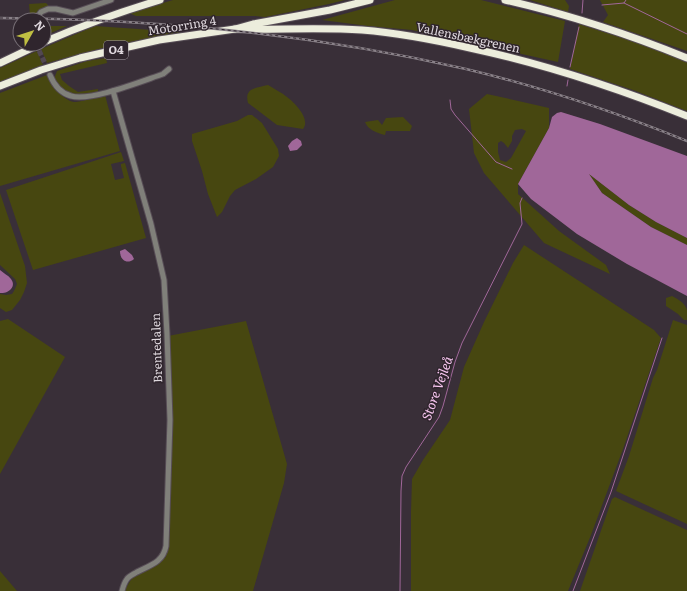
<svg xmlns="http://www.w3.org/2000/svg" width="687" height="591" viewBox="0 0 687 591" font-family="Literata,serif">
<rect width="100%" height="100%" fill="#392f38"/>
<!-- green -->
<g fill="#474710" fill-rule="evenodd">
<path d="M173 0H345L329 4 265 17 255 16H136L129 13Z"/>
<path d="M395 0H481L565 21 558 62 412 30 368 26 322 20Z"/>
<path d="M530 0H565L569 6 568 12Z"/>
<path d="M600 0H687V51L603 22 608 15Z"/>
<path d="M46 3 48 5V7L41 9 35 15H30L29 4Z"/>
<path d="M579 24C615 36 652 46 687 61V111L633 90 570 69Z"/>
<path d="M44 26H67L44 36Z"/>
<path d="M95 26 181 32 110 46 47 63 41 49Z"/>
<path d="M37 51 43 65 0 82V68Z"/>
<path d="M106 58 107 63 60 74 62 80 69 86 78 92 98 89V92C79 96 66 97 54 79L57 71 87 61Z"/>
<path d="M47 75C53 84 62 100 74 102 78 103 100 96 105 95L120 151 0 186V93Z"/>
<path d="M268 85C274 89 281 92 287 97 295 103 311 119 303 129L277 125 248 103C244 88 256 88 268 85Z"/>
<path d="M487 94 514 100 549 108V128L518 184V194L559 231 606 265 610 274 544 243 484 173 474 153 469 109ZM522 129 526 131 511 158 506 162 500 160 498 152V143L501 141 504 143 508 148 512 141V136L515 130Z"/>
<path d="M248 115H252L262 123 278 149 279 156 273 167 256 179 235 190 230 196 222 212 217 217 208 194 202 171 192 141V134L237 121Z"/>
<path d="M403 117 412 126 410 131H386L385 135C377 133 368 130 365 122L378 120 382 125 386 118Z"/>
<path d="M121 152 124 161 111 164 115 180 124 178 121 166V164L125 163 146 238 33 270 6 190Z"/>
<path d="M588 173 629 205 656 222 687 238V245L651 227 602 193Z"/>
<path d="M0 193 25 266 27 283 24 292 20 300 12 310 6 312 0 308V294L6 295 12 294 14 291 17 284 15 279 0 265Z"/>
<path d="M524 245 654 330 661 338 623 449 591 535 568 591H411V512L412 479 423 460 450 420 464 367 484 322 513 263Z"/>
<path d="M672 296C678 299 685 303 687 310 687 313 687 317 687 320H684L678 314 666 306V298Z"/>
<path d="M8 319 65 357 0 474V321Z"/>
<path d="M673 320 687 325V524L616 491 629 456 653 378 657 370Z"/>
<path d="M246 321 287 464 284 483 253 591H124L132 578 166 557 171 471 173 421 168 336Z"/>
<path d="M615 497 687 530V591H580L612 499Z"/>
<path d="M0 571 17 591H0Z"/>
</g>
<!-- water -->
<g fill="#a06799">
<path d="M561 112 600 124 687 156V238L656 222 629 205 589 174 602 193 651 227 687 245V296L627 264 577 234 531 199 518 184 549 128 552 117 557 113Z"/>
<path d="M297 138 301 141 302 145 297 150 290 151 288 146 292 141Z"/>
<path d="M125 249 132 255 134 259C127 265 120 260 120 251Z"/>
<path d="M0 270C3 273 8 275 11 279 17 287 8 294 0 293Z"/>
</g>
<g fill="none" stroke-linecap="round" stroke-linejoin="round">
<!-- stream -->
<g stroke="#a06799" stroke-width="1">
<path d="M624 3 687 34"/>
<path d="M602 5 624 3 626 0"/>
<path d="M582 13 583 0"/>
<path d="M570 67 579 27"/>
<path d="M567 86 568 80"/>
<path d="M450 100 451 109 455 115 496 162 512 169"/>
<path d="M400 591 401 491 402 476 406 467 439 417 443 406 455 362 462 343 522 224 520 203 522 198"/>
<path d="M573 591 611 492 662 338"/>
</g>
<!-- minor-tunnel -->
<path stroke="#524851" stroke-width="5" stroke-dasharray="5 2.5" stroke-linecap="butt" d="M36 44 48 70"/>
<!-- minor casing -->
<g stroke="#574d56" stroke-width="7">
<g id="minor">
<path d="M35 20 41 12 48 9H56L73 13 111 0"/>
<path d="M50 75C54 85 60 93 71 96 90 102 142 81 163 74L169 69"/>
<path d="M113 91 151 224 164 280 167 334 170 420 166 546C163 562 151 565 137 572 134 574 129 576 127 579 124 583 123 587 122 591"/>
</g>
</g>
<!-- highway casing -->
<g stroke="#574d56" stroke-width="9">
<g id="highway">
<path d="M505 0C567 14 628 34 687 58"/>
<path d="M235 29C278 30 320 27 362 30 399 33 435 40 470 48 544 64 617 88 687 116"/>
<path d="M44 42C81 26 120 12 160 0"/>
<path d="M0 63 40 44"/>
<path d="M0 86 41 70 80 58 115 50 159 40 235 29 253 24 330 10 370 0"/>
</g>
</g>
<!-- minor -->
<use href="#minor" stroke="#80807a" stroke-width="5"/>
<!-- highway -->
<use href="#highway" stroke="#eceddc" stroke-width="7"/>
<!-- rail casing -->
<g stroke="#898188" stroke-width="2.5">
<path id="rail" d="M0 18C156 19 313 34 466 69 541 87 615 112 687 141"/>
</g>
<!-- rail -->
<use href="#rail" stroke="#2f252d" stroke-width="1" stroke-dasharray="3" stroke-linecap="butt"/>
</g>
<g text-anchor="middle" stroke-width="3" stroke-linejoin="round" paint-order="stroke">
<!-- shield labels -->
<rect fill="#2f252d" stroke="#aaa2a9" stroke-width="1" x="104" y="41" width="24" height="18" rx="3"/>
<g font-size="11" font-weight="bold" fill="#dfd8de">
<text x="116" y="54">O4</text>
</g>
<!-- street labels -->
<g font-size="12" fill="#dfd8de" stroke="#2f252d">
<text transform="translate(182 26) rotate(-9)" y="4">Motorring 4</text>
<text transform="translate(468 38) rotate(12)" y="4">Vallensbækgrenen</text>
<text transform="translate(157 348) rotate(-92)" y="4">Brentedalen</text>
</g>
<!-- water labels -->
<g font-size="13" font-style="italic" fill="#f7c6f0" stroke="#2f252d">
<text transform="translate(437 388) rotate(-70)" y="5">Store Vejleå</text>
</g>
</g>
<!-- north arrow -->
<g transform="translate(32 32) rotate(51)"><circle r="19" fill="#2f252d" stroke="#756d74"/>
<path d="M0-3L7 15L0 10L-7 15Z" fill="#bfbe42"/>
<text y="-6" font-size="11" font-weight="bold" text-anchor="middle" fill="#dfd8de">N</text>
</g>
</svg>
